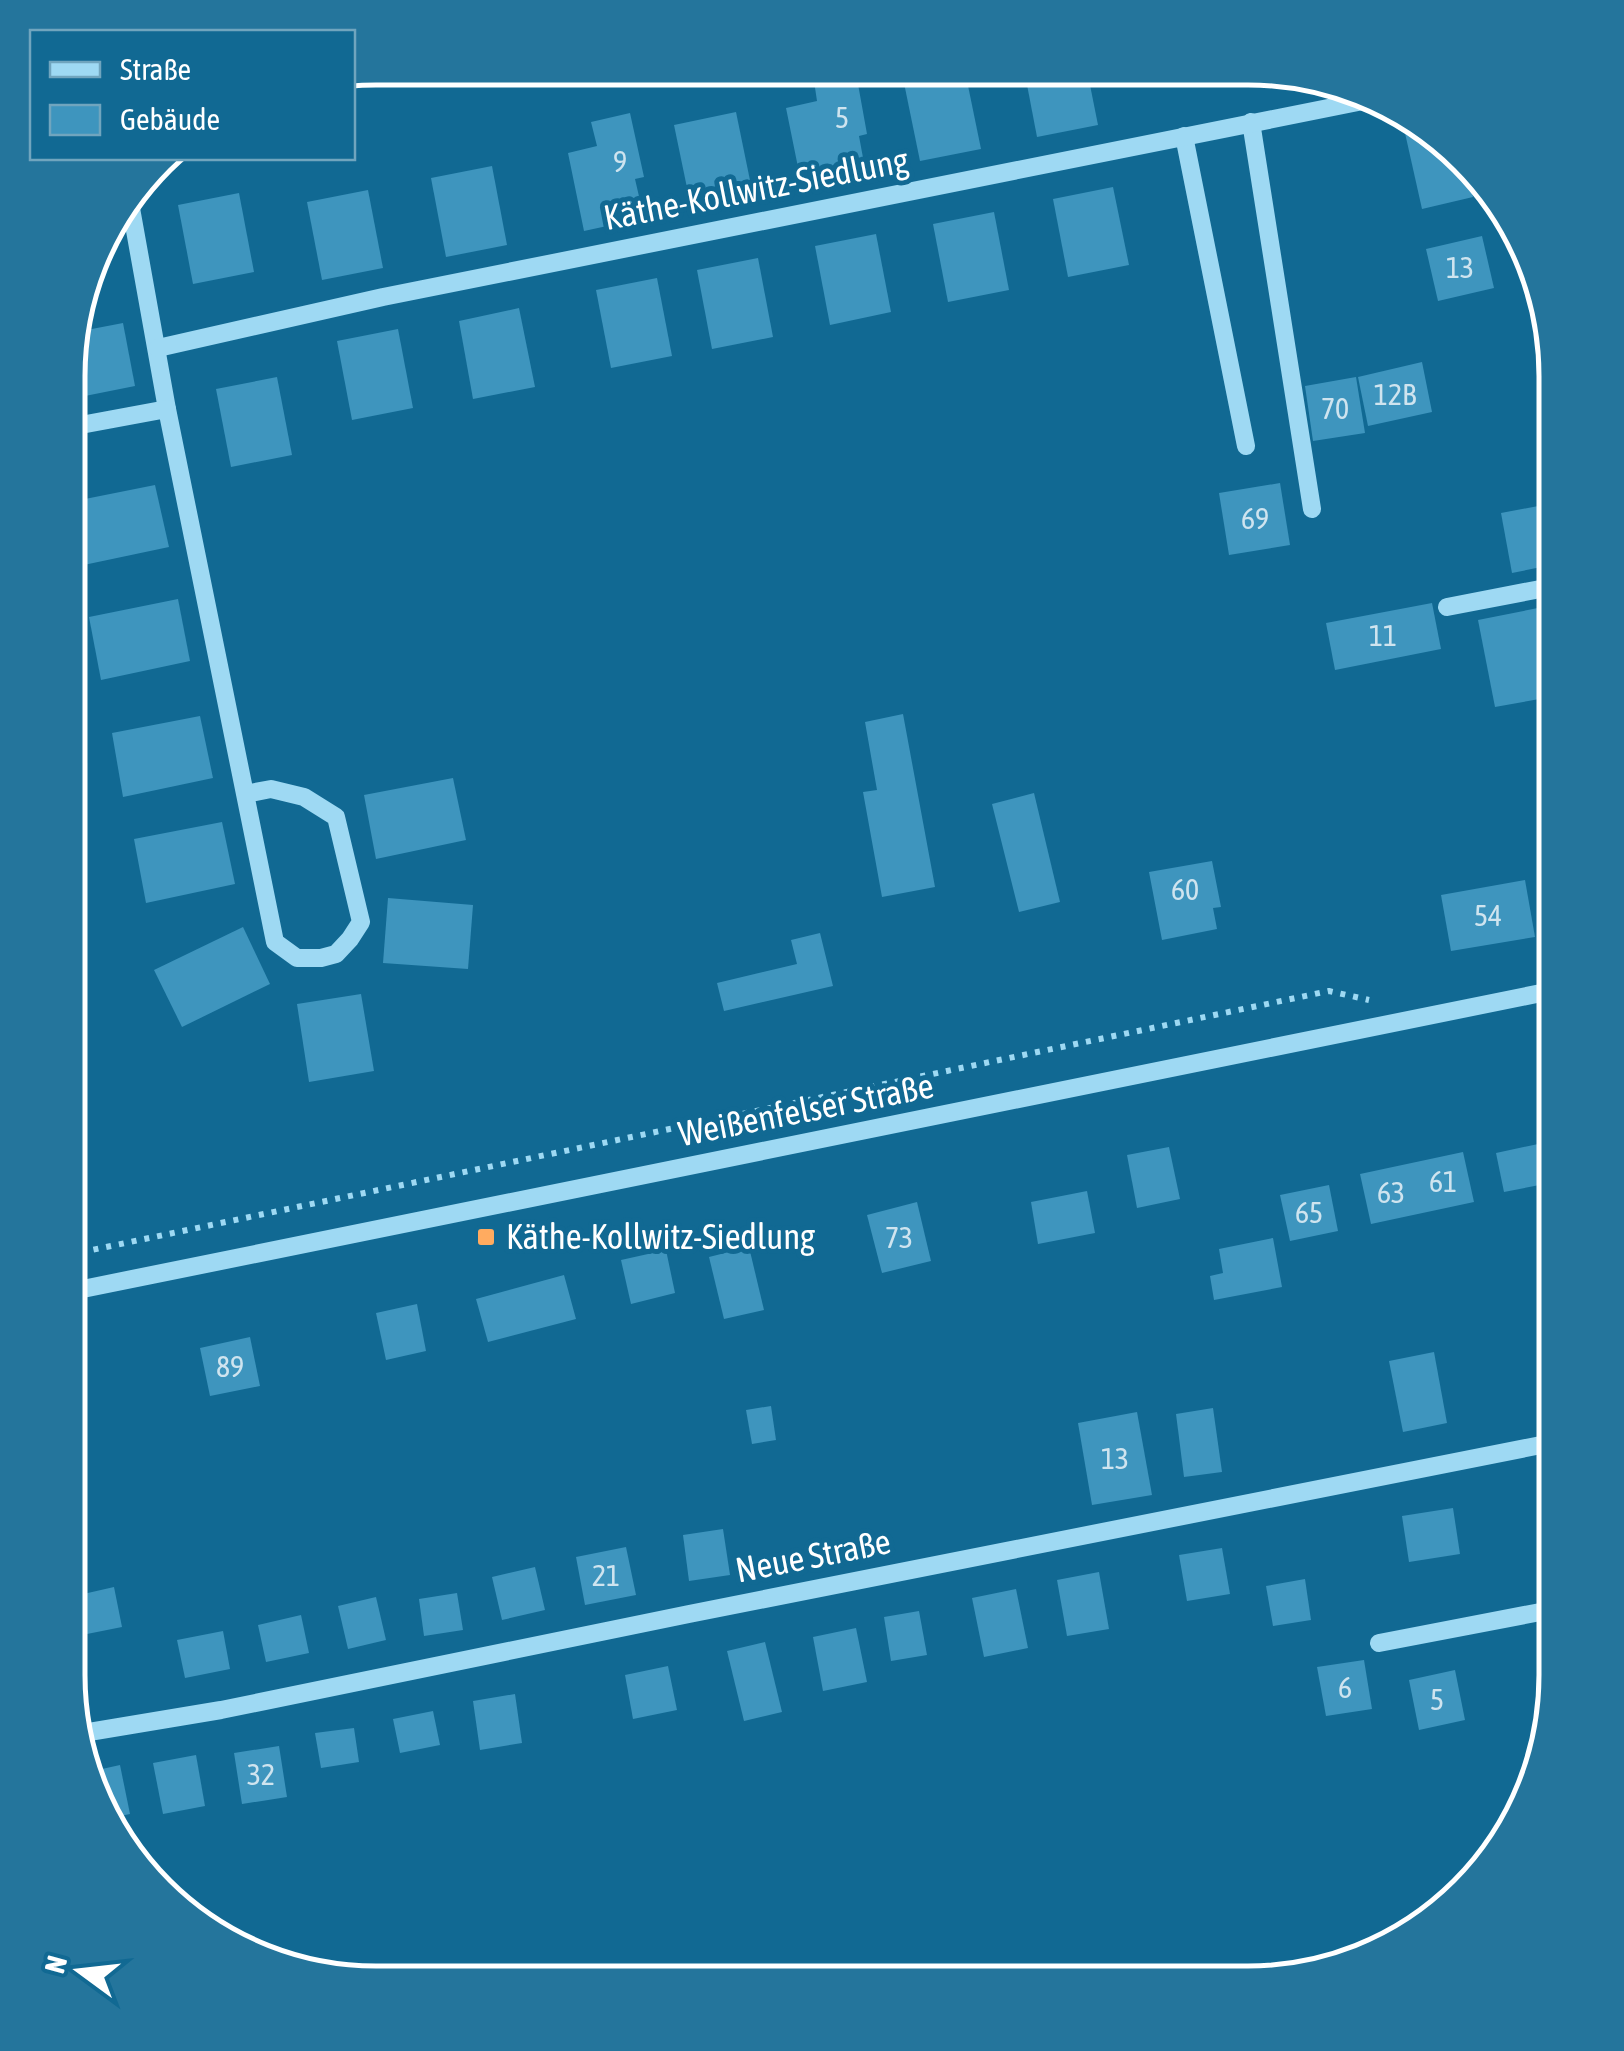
<svg xmlns="http://www.w3.org/2000/svg" width="1624" height="2051" viewBox="0 0 1624 2051" font-family="'Asap Condensed',sans-serif">
<rect width="100%" height="100%" fill="#116993"/>
<!-- building -->
<g fill="#3e95be">
<path d="M1024 69 1087 70 1098 125 1037 137Z"/>
<path d="M965 71 981 149 920 161 904 83Z"/>
<path d="M856 73 867 134 859 136 866 174 802 187 786 108 817 101 814 81Z"/>
<path d="M736 112 753 195 691 207 674 125Z"/>
<path d="M630 113 644 177 635 179 644 218 584 231 568 153 597 146 591 122Z"/>
<path d="M1427 128 1467 171 1473 197 1422 209 1405 133Z"/>
<path d="M492 166 507 245 446 257 431 178Z"/>
<path d="M1113 187 1129 265 1068 277 1053 199Z"/>
<path d="M368 190 383 268 322 280 307 202Z"/>
<path d="M239 193 254 272 193 284 178 205Z"/>
<path d="M994 212 1009 290 948 302 933 224Z"/>
<path d="M876 234 891 312 830 325 815 246Z"/>
<path d="M1482 236 1494 288 1438 301 1426 249Z"/>
<path d="M758 258 773 337 712 349 697 270Z"/>
<path d="M657 278 672 356 611 368 596 290Z"/>
<path d="M519 308 535 387 473 399 459 321Z"/>
<path d="M123 323 135 386 70 399 71 333Z"/>
<path d="M398 329 413 408 352 420 337 341Z"/>
<path d="M1422 362 1432 412 1368 426 1358 377Z"/>
<path d="M277 377 292 455 231 467 216 389Z"/>
<path d="M1356 377 1365 433 1313 441 1305 386Z"/>
<path d="M1280 483 1290 545 1229 555 1219 493Z"/>
<path d="M155 485 169 547 79 566 70 519V502Z"/>
<path d="M1554 503 1556 564 1512 573 1501 513Z"/>
<path d="M178 599 190 661 101 680 89 617Z"/>
<path d="M1432 603 1441 649 1335 670 1326 623Z"/>
<path d="M1548 606 1556 648V696L1495 707 1478 620Z"/>
<path d="M903 714 935 887 882 897 863 792 877 790 865 722Z"/>
<path d="M200 716 213 778 123 797 112 733Z"/>
<path d="M453 778 466 840 376 859 364 795Z"/>
<path d="M1034 793 1060 902 1019 912 992 804Z"/>
<path d="M222 822 235 884 146 903 134 839Z"/>
<path d="M1212 861 1221 907 1213 908 1217 929 1162 940 1149 872Z"/>
<path d="M1525 880 1535 937 1451 951 1441 895Z"/>
<path d="M388 898 473 905 468 969 383 963Z"/>
<path d="M243 927 270 984 182 1027 154 970Z"/>
<path d="M820 933 833 986 724 1011 717 983 797 964 791 940Z"/>
<path d="M361 994 374 1071 309 1082 297 1004Z"/>
<path d="M1543 1143 1550 1183 1504 1192 1496 1153Z"/>
<path d="M1169 1147 1180 1199 1137 1208 1127 1155Z"/>
<path d="M1463 1152 1474 1202 1371 1224 1360 1174Z"/>
<path d="M1329 1185 1338 1231 1290 1241 1280 1195Z"/>
<path d="M1087 1191 1095 1233 1038 1244 1031 1202Z"/>
<path d="M917 1202 931 1261 882 1273 867 1215Z"/>
<path d="M1273 1238 1282 1287 1214 1300 1210 1276 1223 1273 1219 1249Z"/>
<path d="M749 1247 764 1310 724 1319 709 1257Z"/>
<path d="M666 1250 675 1293 631 1304 621 1260Z"/>
<path d="M564 1275 576 1319 488 1342 476 1299Z"/>
<path d="M417 1304 426 1351 386 1360 376 1313Z"/>
<path d="M250 1337 260 1386 210 1396 200 1348Z"/>
<path d="M1434 1352 1447 1423 1403 1432 1389 1361Z"/>
<path d="M73 1371 82 1419 68 1422V1372Z"/>
<path d="M771 1406 776 1440 752 1444 746 1410Z"/>
<path d="M1213 1408 1222 1472 1184 1477 1176 1414Z"/>
<path d="M1137 1412 1152 1495 1092 1505 1078 1423Z"/>
<path d="M1453 1508 1460 1554 1409 1562 1402 1516Z"/>
<path d="M723 1529 730 1575 689 1581 683 1535Z"/>
<path d="M626 1547 636 1595 585 1605 576 1557Z"/>
<path d="M1222 1548 1230 1594 1187 1601 1179 1555Z"/>
<path d="M535 1567 545 1610 502 1620 492 1577Z"/>
<path d="M1099 1572 1109 1629 1067 1636 1057 1580Z"/>
<path d="M1305 1579 1311 1620 1273 1626 1266 1586Z"/>
<path d="M114 1587 122 1627 87 1634 79 1595Z"/>
<path d="M1016 1589 1028 1648 984 1657 972 1598Z"/>
<path d="M457 1593 463 1630 424 1636 419 1599Z"/>
<path d="M376 1597 386 1640 348 1649 338 1606Z"/>
<path d="M919 1611 927 1655 891 1661 884 1617Z"/>
<path d="M301 1615 309 1653 266 1662 258 1625Z"/>
<path d="M856 1628 867 1682 823 1691 813 1637Z"/>
<path d="M223 1631 230 1669 185 1678 177 1640Z"/>
<path d="M765 1642 782 1712 744 1721 727 1651Z"/>
<path d="M1364 1660 1372 1709 1326 1716 1317 1667Z"/>
<path d="M668 1666 677 1710 633 1719 625 1675Z"/>
<path d="M1455 1670 1465 1720 1419 1730 1409 1680Z"/>
<path d="M515 1694 522 1743 480 1750 473 1701Z"/>
<path d="M433 1711 440 1745 400 1753 393 1719Z"/>
<path d="M354 1728 359 1762 321 1768 315 1733Z"/>
<path d="M279 1746 287 1797 242 1804 234 1753Z"/>
<path d="M196 1755 205 1806 163 1814 153 1763Z"/>
<path d="M120 1765 130 1814 106 1819 93 1771Z"/>
</g>
<g fill="none" stroke-linecap="round" stroke-linejoin="round">
<!-- path -->
<path stroke="#9ed9f3" stroke-width="6" stroke-dasharray="5 8" stroke-linecap="butt" d="M68 1255 1329 991 1369 1000"/>
<!-- minor -->
<g stroke="#9ed9f3" stroke-width="18">
<path d="M1251 122 1312 509"/>
<path d="M1184 136 1246 446"/>
<path d="M129 197 167 409"/>
<path d="M158 348 383 297 1368 100"/>
<path d="M70 427 167 409 275 942 297 958H321L336 954 350 939 361 922 336 817 304 797 271 789 245 794"/>
<path d="M1447 607 1556 586"/>
<path d="M68 1292 1556 990"/>
<path d="M1379 1643 1556 1609"/>
<path d="M83 1733 221 1710 689 1614 1556 1442"/>
</g>
</g>
<!-- markers -->
<rect fill="#ffab60" stroke="#116993" stroke-width="4" x="476" y="1227" width="20" height="20" rx="5"/>
<g text-anchor="middle" stroke-width="10" stroke-linejoin="round" paint-order="stroke">
<!-- number labels -->
<g font-size="30" fill="#cfe4ef">
<text x="842" y="128">5</text>
<text x="620" y="172">9</text>
<text x="1460" y="278">13</text>
<text x="1395" y="405">12B</text>
<text x="1335" y="419">70</text>
<text x="1255" y="529">69</text>
<text x="1383" y="646">11</text>
<text x="1185" y="900">60</text>
<text x="1488" y="926">54</text>
<text x="1443" y="1192">61</text>
<text x="1391" y="1203">63</text>
<text x="1309" y="1223">65</text>
<text x="899" y="1248">73</text>
<text x="230" y="1377">89</text>
<text x="1115" y="1469">13</text>
<text x="606" y="1586">21</text>
<text x="1345" y="1698">6</text>
<text x="1437" y="1710">5</text>
<text x="261" y="1785">32</text>
</g>
<!-- street labels -->
<g font-size="35" fill="#fff" stroke="#116993">
<text transform="translate(756 189) rotate(-11)" y="12">Käthe-Kollwitz-Siedlung</text>
<text transform="translate(806 1110) rotate(-11)" y="12">Weißenfelser Straße</text>
<text transform="translate(813 1556) rotate(-11)" y="12">Neue Straße</text>
</g>
<!-- poi labels -->
<g font-size="35" fill="#fff" stroke="#116993" text-anchor="start">
<text x="506" y="1249">Käthe-Kollwitz-Siedlung</text>
</g>
</g>
<!-- crop -->
<path d="M0 0H1624V2051H0ZM376 85H1248A291 291 0 0 1 1539 376V1675A291 291 0 0 1 1248 1966H376A291 291 0 0 1 85 1675V376A291 291 0 0 1 376 85Z" fill="#24759c" fill-rule="evenodd"/>
<path fill="none" stroke="#fff" stroke-width="5" d="M376 85H1248A291 291 0 0 1 1539 376V1675A291 291 0 0 1 1248 1966H376A291 291 0 0 1 85 1675V376A291 291 0 0 1 376 85Z"/>
<!-- legend -->
<rect x="30" y="30" width="325" height="130" fill="#116993" stroke="#70a5be" stroke-width="2.5"/>
<rect x="50" y="62" width="50" height="15" fill="#9ed9f3" stroke="#70a5be" stroke-width="2.5"/>
<text x="120" y="80" font-size="30" fill="#ffffff">Straße</text>
<rect x="50" y="105" width="50" height="30" fill="#3e95be" stroke="#70a5be" stroke-width="2.5"/>
<text x="120" y="130" font-size="30" fill="#ffffff">Gebäude</text>
<!-- north arrow -->
<g transform="translate(80 1971) rotate(285)" stroke="#116993" stroke-width="8" paint-order="stroke">
<path d="M0-8L18 38L0 25L-18 38Z" fill="#ffffff"/>
<text y="-15" font-size="28" font-weight="bold" text-anchor="middle" fill="#ffffff">N</text>
</g>
</svg>
